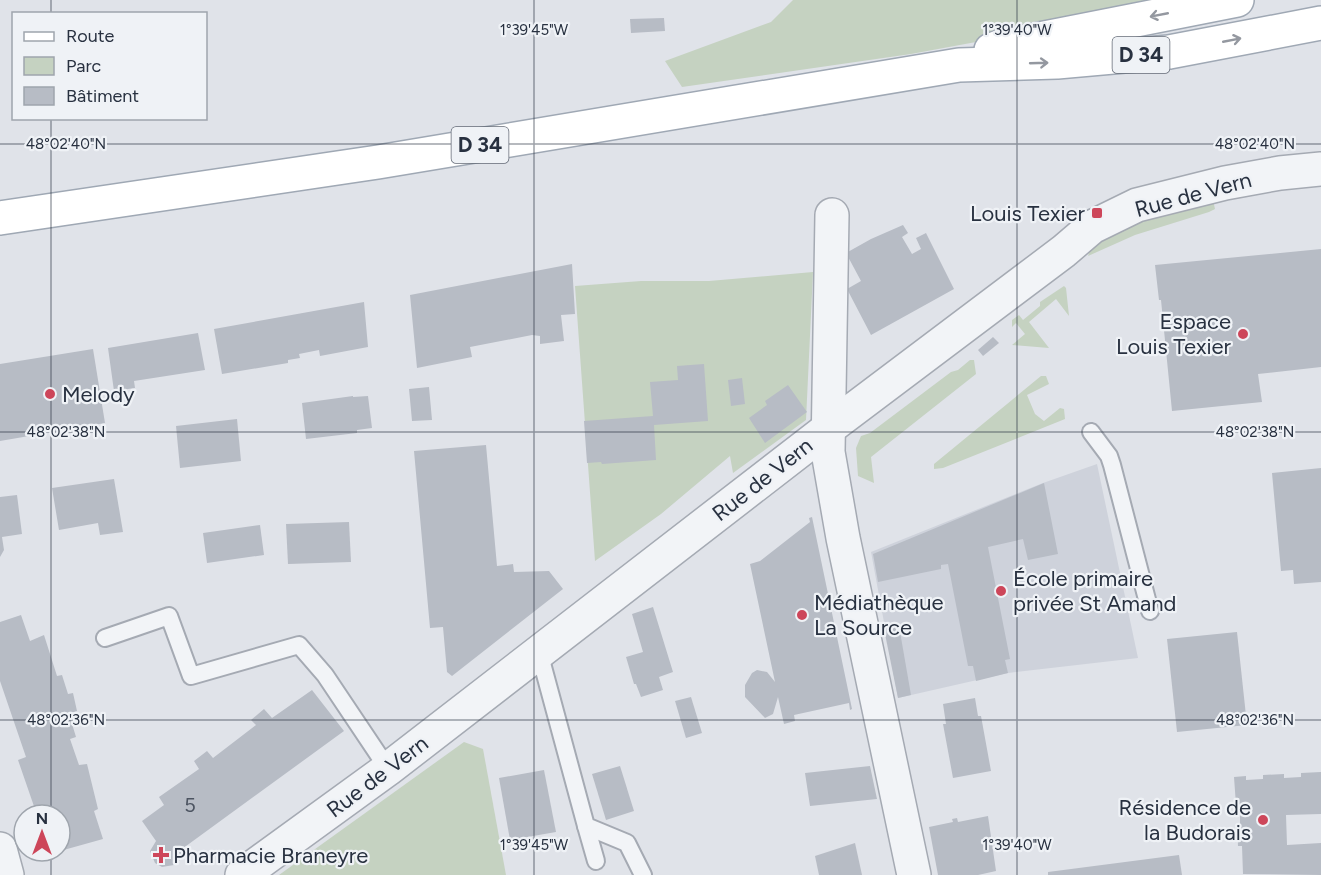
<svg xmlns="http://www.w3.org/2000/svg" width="1321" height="875" viewBox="0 0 1321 875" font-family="Figtree,sans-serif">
<rect width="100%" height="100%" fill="#e0e3e9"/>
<!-- built -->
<path fill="#ced2db" d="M1097 464 1138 658 1008 673 898 698 871 552 1043 483Z"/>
<!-- green -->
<g fill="#c5d2c1">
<path d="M793 0H1204L911 54 682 87 665 61 771 22Z"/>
<path d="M1213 200 1215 209 1209 212 1135 235 1088 256 1093 242 1141 222Z"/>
<path d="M813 272 806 420 733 473 730 456 661 514 595 561 575 286 641 281H709Z"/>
<path d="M1064 286 1066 288 1069 316 1056 299 1029 322 1049 348 1012 345 1025 334 1016 323 1012 327V320L1019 315 1023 320 1040 306V302Z"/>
<path d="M970 360H974L976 374 871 457 874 483 858 476 856 448 861 436 870 433 951 372 958 370Z"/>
<path d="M1041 376H1046L1049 384 1027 395 1035 414 1044 421 1060 408 1064 409 1065 419 943 468 934 469V464Z"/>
<path d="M464 742 483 749 506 875H279Z"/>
</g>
<!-- building -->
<g fill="#b7bcc5">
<path d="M664 18 665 31 631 33 630 19Z"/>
<path d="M903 225 908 233 902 237 912 254 921 249 916 238 926 233 954 289 871 335 847 289 861 281 846 253 871 239Z"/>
<path d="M1321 249V367L1258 374 1262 402 1172 411 1161 300H1159L1155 265Z"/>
<path d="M572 264 575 314 561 315 564 341 540 344V336L532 335 470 347 472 357 417 368 410 295Z"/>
<path d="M364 302 368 347 320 356 319 350 299 354 300 358 288 360V363L222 374 214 329Z"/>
<path d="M198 333 205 370 134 381 135 388 114 391 108 348Z"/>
<path d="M993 337 999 343 983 356 978 350Z"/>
<path d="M93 349 105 423 0 441V364Z"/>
<path d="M704 364 708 421 654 425 656 460 602 464 601 462 587 463 584 421 653 416 650 382 678 380 677 366Z"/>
<path d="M742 378 745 404 731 406 728 380Z"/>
<path d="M788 385 807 412 765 443 749 418 767 405 765 401Z"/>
<path d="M429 387 432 420 412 421 409 389Z"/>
<path d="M353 396V397L368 396 372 428 357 430V433L306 439 302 403Z"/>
<path d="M237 419 241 461 180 468 176 426Z"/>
<path d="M486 445 497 566 513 564 514 572 549 571 563 589 452 676 447 672 443 627 430 628 414 451Z"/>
<path d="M1321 468V582L1294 584 1293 570 1281 571 1272 473Z"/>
<path d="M114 479 123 532 100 535 98 523 59 530 52 488Z"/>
<path d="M1044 483 1058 554 1028 560 1023 539 988 547 1010 659 1005 660 1008 673 976 681 973 666H968L948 564 941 565V569L878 582 873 554Z"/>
<path d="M17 495 22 534 2 537 4 550 0 557V497Z"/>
<path d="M812 517 852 709 850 710 849 703 794 715 795 721 784 724 778 697 773 714 765 718 745 697V685L752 673 757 670 767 672 775 682 750 564 760 561 810 522 809 518Z"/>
<path d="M349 522 351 562 288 564 286 524Z"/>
<path d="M260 525 264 555 207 563 203 533Z"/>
<path d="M653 607 673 672 659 677 663 690 641 697 636 684H634L626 657 643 652 632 614Z"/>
<path d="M21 615 30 641 44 635 57 676 62 675 68 694 73 693 77 711 69 714 76 737 70 739 79 765 87 764 98 809 94 811 103 839 60 851V815H37L18 760 26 757 0 681V622Z"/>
<path d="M899 626 911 695 898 698 884 629Z"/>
<path d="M1237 632 1247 725 1177 732 1167 639Z"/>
<path d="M312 690 344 731 182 849 186 855 174 865 162 867 155 863 150 851 156 841 142 821 164 805 159 797 199 769 194 761 207 751 213 758 256 725 251 720 264 709 272 718Z"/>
<path d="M691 697 702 733 686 738 675 701Z"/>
<path d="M975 698 978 716H981L991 771 953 778 943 724H946L943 704Z"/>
<path d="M620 766 634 811 606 820 592 774Z"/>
<path d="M870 766 877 799 810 806 805 773Z"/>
<path d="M544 770 556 832 510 840 499 778Z"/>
<path d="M1321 772V814L1286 815 1287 845 1321 843V875L1243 874 1242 846H1238L1237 824H1240V815L1249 814 1248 804 1236 805 1234 777 1246 776V780L1263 779V775L1284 774V778L1301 777V773Z"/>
<path d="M988 816 996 871 978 875H938L929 827 953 822 952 819 957 818 958 822Z"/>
<path d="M855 843 862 875H819L815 856Z"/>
<path d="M1179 855 1182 875H1048V872Z"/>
</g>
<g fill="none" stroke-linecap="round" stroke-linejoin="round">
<!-- lane casing -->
<g stroke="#a5aab3" stroke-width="20">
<g id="lane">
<path d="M1091 432 1109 456 1112 465 1150 611"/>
<path d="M105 638 169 616 191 676 299 645 325 675 388 769"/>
<path d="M539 652 586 826 627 843 643 875"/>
<path d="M586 826 596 861"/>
</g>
</g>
<!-- street casing -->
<g stroke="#a5aab3" stroke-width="36">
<g id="street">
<path d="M832 215 828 452 843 538 914 875"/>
<path d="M0 849 7 875"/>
<path d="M242 875 388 769 829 428 1064 251 1092 227 1137 205 1225 183 1280 173 1321 169"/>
</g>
</g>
<!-- primary casing -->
<g stroke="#9fa8b4" stroke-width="36">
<g id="primary">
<path d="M991 50 999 47 1237 0"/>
<path d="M0 218 378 162 959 65 1057 62 1169 52 1321 23"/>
</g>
</g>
<!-- lane -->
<use href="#lane" stroke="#f2f4f7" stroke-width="16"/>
<!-- street -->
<use href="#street" stroke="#f2f4f7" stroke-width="33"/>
<!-- primary -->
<use href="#primary" stroke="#fff" stroke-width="33"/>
</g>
<!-- one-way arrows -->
<defs><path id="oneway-shaft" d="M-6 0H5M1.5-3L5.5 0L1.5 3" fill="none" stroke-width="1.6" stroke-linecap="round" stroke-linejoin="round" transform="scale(1.5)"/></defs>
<g stroke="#9498a0">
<use href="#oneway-shaft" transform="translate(1159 15) rotate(169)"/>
<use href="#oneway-shaft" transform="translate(1232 40) rotate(-11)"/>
<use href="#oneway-shaft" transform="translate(1039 63) rotate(-2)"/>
</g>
<!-- ticks -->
<path fill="none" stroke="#283140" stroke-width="1.5" stroke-opacity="0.45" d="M51 0V14M534 0V875M1017 0V875M51 118V815M0 144H1321M0 432H1321M0 720H1321M51 851V875"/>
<!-- markers -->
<g fill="#cd465a" stroke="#eff2f6" stroke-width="2">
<rect x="1091" y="207" width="12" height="12" rx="3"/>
<circle cx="1243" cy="334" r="6"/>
<circle cx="50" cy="394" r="6"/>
<circle cx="1001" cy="591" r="6"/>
<circle cx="802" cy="615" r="6"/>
<circle cx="1263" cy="820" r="6"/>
<path d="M158 846h6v6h6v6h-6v6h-6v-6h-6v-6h6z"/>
</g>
<g text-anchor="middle" stroke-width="4.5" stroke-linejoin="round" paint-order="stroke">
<!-- number labels -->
<g font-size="20" fill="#4c5461">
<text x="190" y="812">5</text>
</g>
<!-- shield labels -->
<g fill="#eff2f6" stroke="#646b77" stroke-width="1.5">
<rect x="1112.5" y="37" width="57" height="36" rx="4.5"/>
<rect x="451.5" y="127" width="57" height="36" rx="4.5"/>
</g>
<g font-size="21" font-weight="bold" fill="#283140">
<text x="1141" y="62">D 34</text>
<text x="480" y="152">D 34</text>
</g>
<!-- street labels -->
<g font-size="22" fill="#283140" stroke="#eff2f6">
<text transform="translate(1193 194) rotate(-15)" y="8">Rue de Vern</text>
<text transform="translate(762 479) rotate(-38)" y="8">Rue de Vern</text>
<text transform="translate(377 776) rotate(-37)" y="8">Rue de Vern</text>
</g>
<!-- poi labels -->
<g font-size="22" fill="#283140" stroke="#eff2f6" text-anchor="start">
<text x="1085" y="221" text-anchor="end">Louis Texier</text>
<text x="1231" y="329" text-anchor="end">Espace<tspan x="1231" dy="25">Louis Texier</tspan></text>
<text x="62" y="402">Melody</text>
<text x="1013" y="586">École primaire<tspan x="1013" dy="25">privée St Amand</tspan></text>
<text x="814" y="610">Médiathèque<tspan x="814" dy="25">La Source</tspan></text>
<text x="1251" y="815" text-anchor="end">Résidence de<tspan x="1251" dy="25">la Budorais</tspan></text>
<text x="173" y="863">Pharmacie Braneyre</text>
</g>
</g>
<g font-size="15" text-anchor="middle" fill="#283140" stroke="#eff2f6" stroke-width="4.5" stroke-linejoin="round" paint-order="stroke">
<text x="534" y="35">1°39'45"W</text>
<text x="1017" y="35">1°39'40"W</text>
<text x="66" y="149">48°02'40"N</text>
<text x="1255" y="149">48°02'40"N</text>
<text x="66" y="437">48°02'38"N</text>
<text x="1255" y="437">48°02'38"N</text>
<text x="66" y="725">48°02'36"N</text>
<text x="1255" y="725">48°02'36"N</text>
<text x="534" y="850">1°39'45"W</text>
<text x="1017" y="850">1°39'40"W</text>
</g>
<!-- legend -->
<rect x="12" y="12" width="195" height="108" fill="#eff2f6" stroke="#9fa5ad" stroke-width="1.5"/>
<rect x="24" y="32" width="30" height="9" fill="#ffffff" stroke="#9fa5ad" stroke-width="1.5"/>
<text x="66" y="42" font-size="18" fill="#283140">Route</text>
<rect x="24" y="57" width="30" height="18" fill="#c5d2c1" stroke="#9fa5ad" stroke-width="1.5"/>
<text x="66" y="72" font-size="18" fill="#283140">Parc</text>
<rect x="24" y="87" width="30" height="18" fill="#b7bcc5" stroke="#9fa5ad" stroke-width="1.5"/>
<text x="66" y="102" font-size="18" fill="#283140">Bâtiment</text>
<!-- north arrow -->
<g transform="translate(42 833)"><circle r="28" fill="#eff2f6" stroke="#9fa5ad" stroke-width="1.5"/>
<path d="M0-4.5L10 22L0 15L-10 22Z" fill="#cd465a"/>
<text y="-9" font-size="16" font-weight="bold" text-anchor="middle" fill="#283140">N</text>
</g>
</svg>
